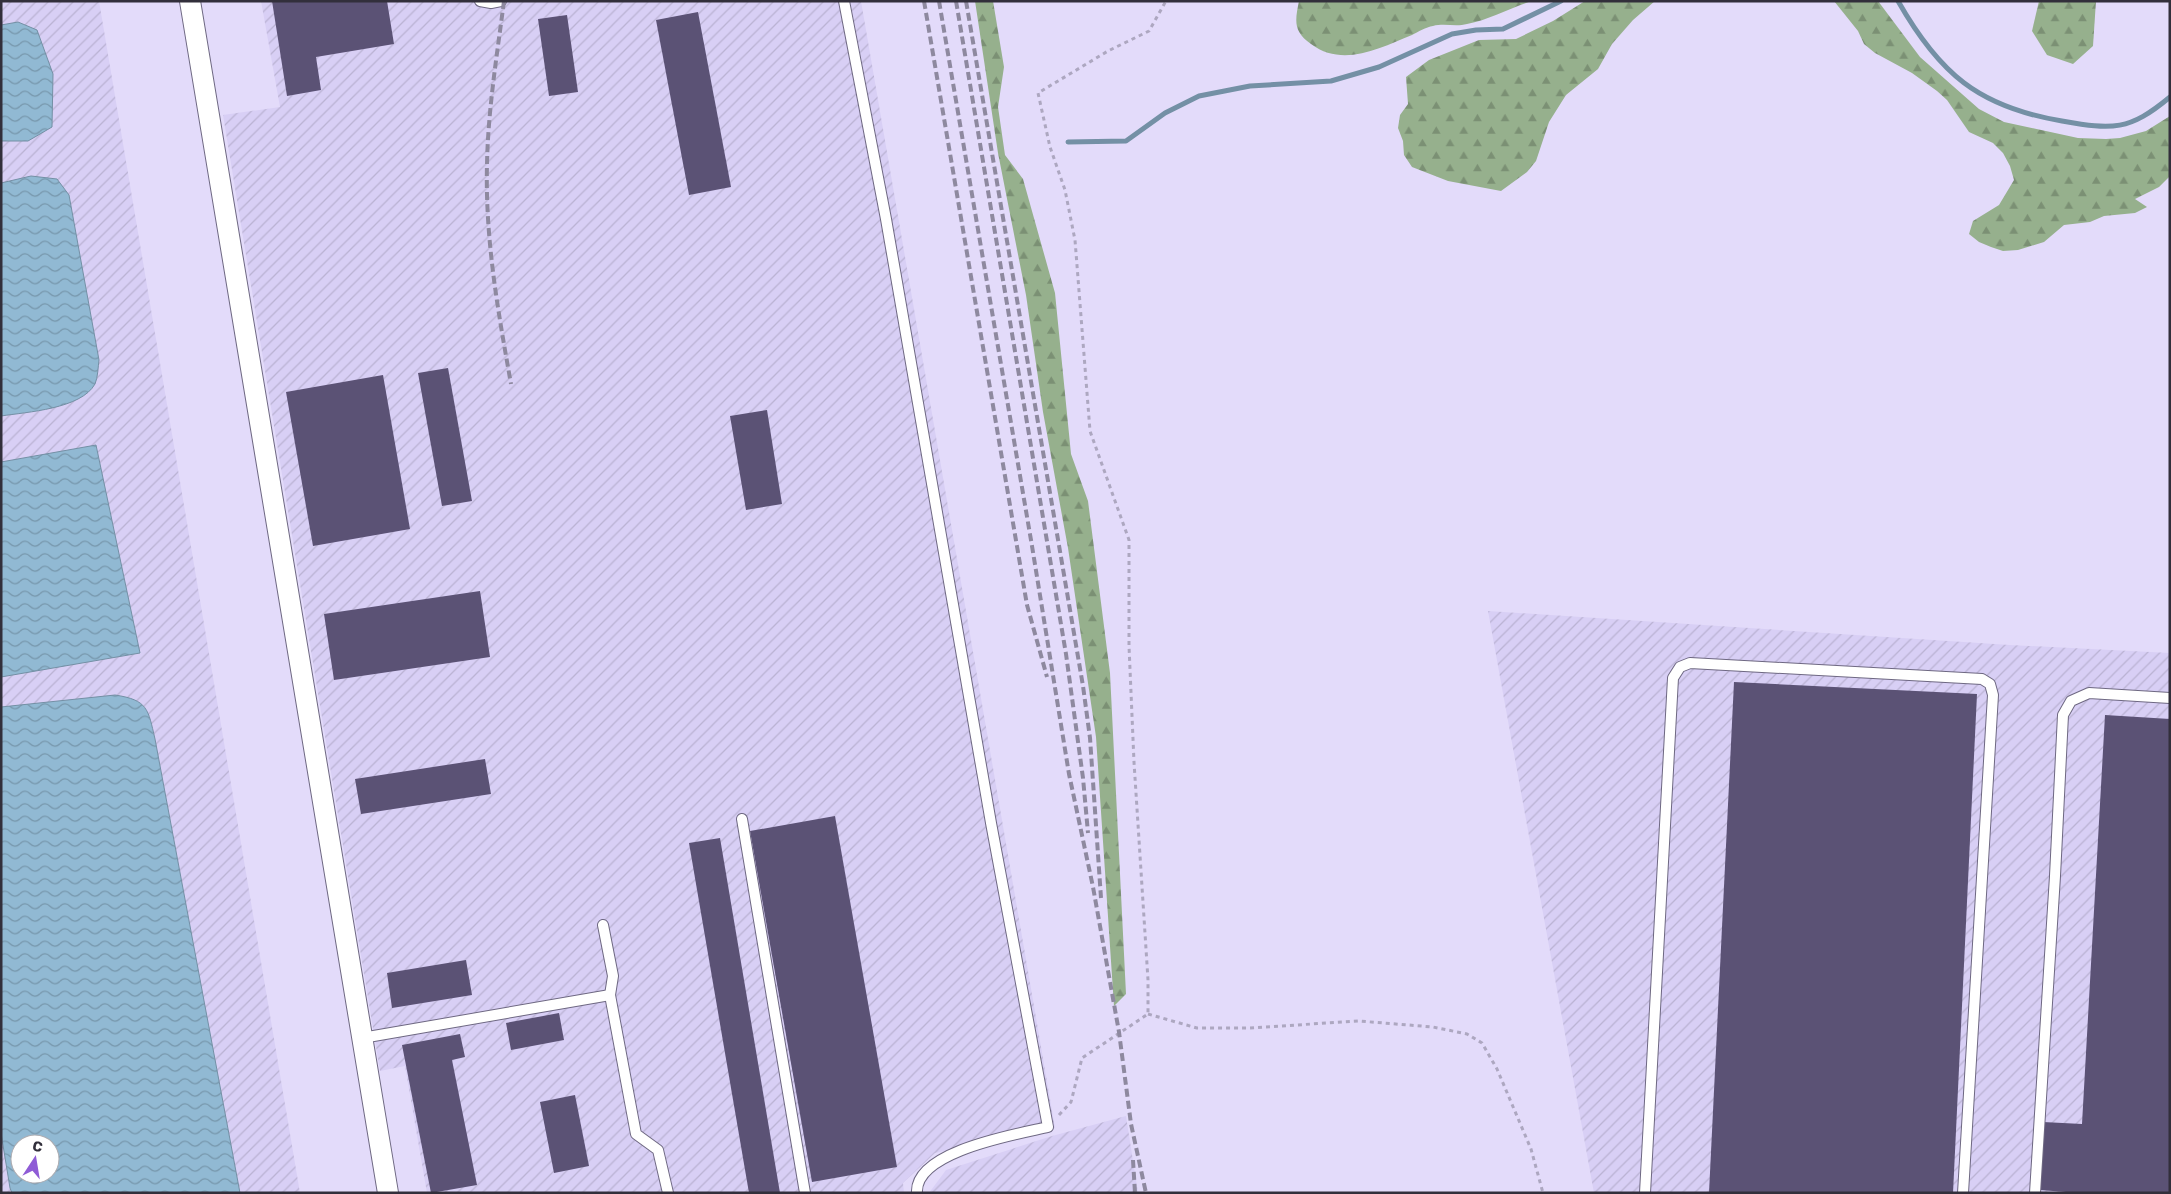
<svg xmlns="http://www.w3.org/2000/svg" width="2171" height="1194" viewBox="0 0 2171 1194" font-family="Rubik,sans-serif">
<defs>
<pattern id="industrial-furrows" width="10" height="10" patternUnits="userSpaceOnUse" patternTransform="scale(1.25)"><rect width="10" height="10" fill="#d8cff5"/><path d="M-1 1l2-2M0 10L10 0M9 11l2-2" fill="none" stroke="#bab2d3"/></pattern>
<pattern id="forest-firs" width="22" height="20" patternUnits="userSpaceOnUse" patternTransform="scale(1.25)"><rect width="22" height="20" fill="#96b08d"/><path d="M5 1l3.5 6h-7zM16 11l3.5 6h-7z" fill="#7b9074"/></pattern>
<pattern id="water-waves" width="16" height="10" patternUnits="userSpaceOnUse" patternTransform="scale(1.25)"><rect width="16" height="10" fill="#91b9d3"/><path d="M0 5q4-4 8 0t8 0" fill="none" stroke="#7797ac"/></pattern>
</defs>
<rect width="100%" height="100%" fill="#e3dbfa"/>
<!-- industrial -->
<g fill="url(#industrial-furrows)" fill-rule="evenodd">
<path d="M1 1H99L300 1193H1ZM20 1144H50V1174H20Z"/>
<path d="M261 1H861L1055 1128 935 1153 903 1183 904 1193H427L405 1066 380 1071 223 115 280 107Z"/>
<path d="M1488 611 2010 645 2170 653V1193H1594Z"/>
<path d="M1126 1116 1138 1193H929L946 1170 1052 1136Z"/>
</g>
<!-- forest -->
<g fill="url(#forest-firs)">
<path d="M975 1H993L1004 67 998 107 1005 155 1023 179 1055 293 1071 454 1088 501 1110 673 1126 994 1114 1006 1096 737 1068 548 1043 412 1026 295 998 153Z"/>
<path d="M1299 1H1532C1510 8 1489 20 1467 24 1456 27 1444 23 1433 26 1426 27 1418 32 1412 35 1380 48 1343 68 1311 44 1293 31 1295 21 1299 1Z"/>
<path d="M1585 1H1655L1633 20 1612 44 1598 69 1566 95 1549 122 1536 161 1527 172 1501 191 1448 181 1412 167 1404 155 1403 141 1398 128 1400 115 1408 104 1406 77 1429 60 1479 40 1516 39 1553 21Z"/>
<path d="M1834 1H1878L1920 57 1979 109 2004 122 2078 138 2106 139 2120 138 2146 131 2170 116V176L2159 187 2135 199 2147 207 2135 213 2104 216 2090 222 2064 225 2044 242 2018 250 2003 251 1991 247 1979 242 1969 234 1973 221 1999 205 2014 180 2010 166 2003 153 1993 143 1969 132 1947 100 1937 91 1912 73 1875 53 1864 44 1858 31Z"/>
<path d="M2039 1H2096L2093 46 2073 64 2047 55 2032 31Z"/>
</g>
<!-- water -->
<g fill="url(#water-waves)" stroke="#7490a5" fill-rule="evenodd">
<path d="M18 22 37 30 53 74 52 127 28 141H1V25Z"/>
<path d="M31 176 57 179 69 195 99 360C98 367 98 377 95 384 81 409 27 412 1 416V183Z"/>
<path d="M96 445 140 653 1 677V462Z"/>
<path d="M115 695C148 700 148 709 155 739L240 1193H12L10 1188 1 1133V707ZM20 1144H50V1174H20Z"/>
</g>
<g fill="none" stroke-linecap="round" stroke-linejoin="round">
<!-- stream -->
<g stroke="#7490a5" stroke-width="5">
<path d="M1898 1C1939 73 1978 107 2062 121 2113 130 2129 131 2170 97"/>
<path d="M1068 142 1126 141 1165 113 1199 96 1250 86 1331 81 1379 67 1452 34 1476 30 1503 29 1561 1"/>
</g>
</g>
<!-- building -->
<g fill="#5b5275">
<path d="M272 1H387L394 44 316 57 321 90 287 96Z"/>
<path d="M698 12 731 187 689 195 656 20Z"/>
<path d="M567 15 578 92 549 96 538 19Z"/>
<path d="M448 368 472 501 442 506 418 373Z"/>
<path d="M383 375 410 529 313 546 286 392Z"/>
<path d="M767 410 782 504 746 510 730 416Z"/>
<path d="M480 591 490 657 334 680 324 614Z"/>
<path d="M1734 682 1977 694 1953 1193H1709Z"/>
<path d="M2105 715 2170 719V1193H2079L2040 1190 2043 1122 2082 1124Z"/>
<path d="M485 759 491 794 361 814 355 779Z"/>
<path d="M835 816 897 1167 812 1182 750 831Z"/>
<path d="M720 838 780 1193H749L689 843Z"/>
<path d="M466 960 472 995 392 1008 387 973Z"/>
<path d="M559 1013 564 1040 511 1050 506 1023Z"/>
<path d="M460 1034 465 1057 452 1060 477 1185 431 1193 402 1045Z"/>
<path d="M575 1095 589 1166 554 1173 540 1102Z"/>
</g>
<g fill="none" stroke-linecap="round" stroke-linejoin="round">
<!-- service casing -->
<g stroke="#6e6882" stroke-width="12">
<g id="service">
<path d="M480 1 491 3 501 1"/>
<path d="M844 1 886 219 991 823 1048 1127C1018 1134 914 1151 917 1193"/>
<path d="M742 819 805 1193"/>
<path d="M603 925 613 976 610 995 636 1134 658 1150 668 1193"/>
<path d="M362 1038 610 995"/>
<path d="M1645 1193 1673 678 1680 667 1690 663 1982 679 1990 684 1993 695 1963 1193"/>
<path d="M2035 1193 2055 876 2063 715 2071 701 2089 693 2170 698"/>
</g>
</g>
<!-- minor casing -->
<g stroke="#6e6882" stroke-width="22">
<path id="minor" d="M190 1 388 1193"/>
</g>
<!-- path -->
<g stroke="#ada7c0" stroke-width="3" stroke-dasharray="4 4" stroke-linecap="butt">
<path d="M1148 1014 1197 1028H1249L1359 1021 1433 1027 1467 1034 1482 1043 1497 1069 1531 1149 1543 1193"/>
<path d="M1059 1115 1071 1102 1082 1058 1148 1014V980L1134 762 1129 646V540L1090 431 1075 240 1065 190 1050 147 1038 93 1108 51 1149 31 1166 1"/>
</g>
<!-- service -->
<use href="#service" stroke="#fff" stroke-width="10"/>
<!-- minor -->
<use href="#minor" stroke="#fff" stroke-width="20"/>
<!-- rail -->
<g stroke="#8e899f" stroke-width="4" stroke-dasharray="8 4" stroke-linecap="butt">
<path d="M504 1C497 55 488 110 487 164 485 239 498 311 511 384"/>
<path d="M924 1 1027 605 1047 677"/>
<path d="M939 1 1032 546 1069 774 1093 887 1119 1032 1131 1124 1146 1193"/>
<path d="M956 1 1066 654 1083 778 1088 833"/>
<path d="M966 1 1083 686 1090 738 1101 898"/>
<path d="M1133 1160 1135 1193"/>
</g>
</g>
<!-- border -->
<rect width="2171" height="1194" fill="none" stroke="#322f3b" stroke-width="5"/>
<!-- north arrow -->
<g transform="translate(35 1159) rotate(12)"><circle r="24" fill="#ffffff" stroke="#adacb1"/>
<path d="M0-4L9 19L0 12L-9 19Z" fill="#8f5cd6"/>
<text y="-8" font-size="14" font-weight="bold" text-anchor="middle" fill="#322f3b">С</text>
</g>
</svg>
